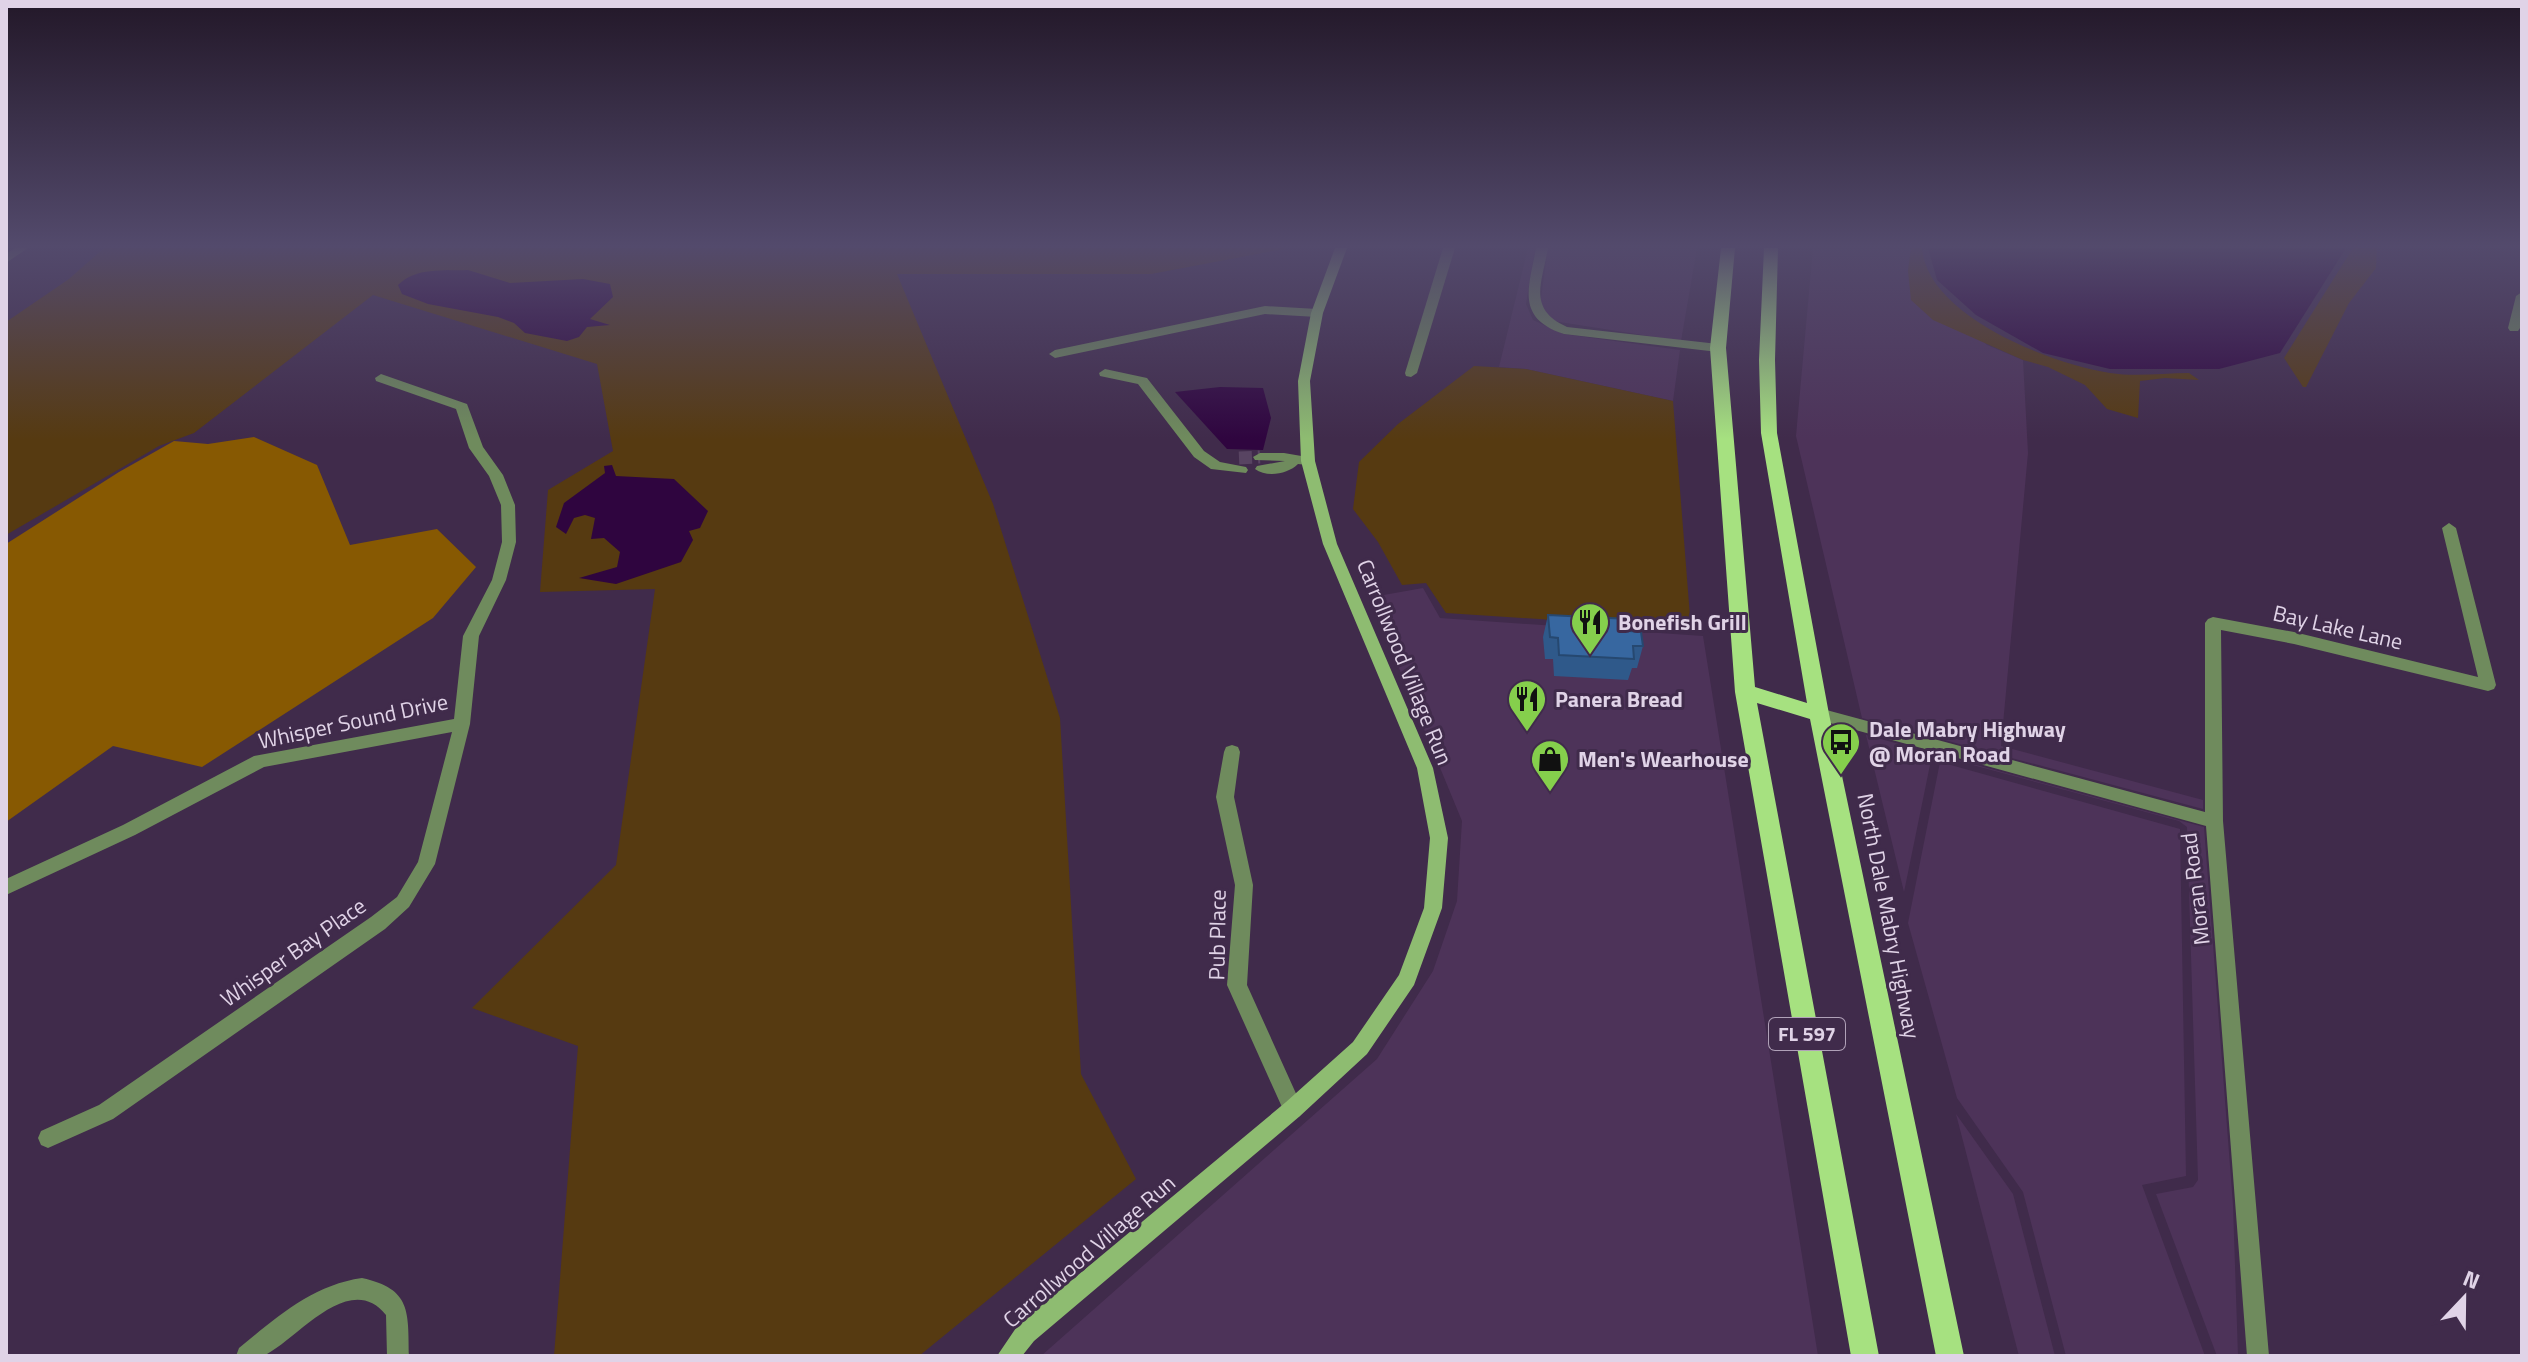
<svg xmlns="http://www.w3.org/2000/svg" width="2528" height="1362" viewBox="0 0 2528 1362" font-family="'Titillium Web',sans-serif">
<rect width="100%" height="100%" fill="#402b4b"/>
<!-- built -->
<g fill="#4d3359">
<path d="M1528 248H1535L1526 304 1533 320 1563 334 1680 350 1673 401 1526 369 1499 367Z"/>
<path d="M1548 248H1697L1681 341 1553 321 1540 305Z"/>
<path d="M1813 248H1911L1908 271 1987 345 2023 360 2028 453 2001 746 2203 800V809L1862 718 1796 436Z"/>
<path d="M1423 588 1440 618 1703 636 1818 1356H1041L1377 1059 1433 971 1457 901 1462 821 1373 605 1378 596Z"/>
<path d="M1866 735 2204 827 2233 1205 2238 1356H2217L2156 1194 2193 1187 2198 1180 2187 827 2179 821 1936 755 1931 760 1904 892Z"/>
<path d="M1940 762 2180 829 2186 1176 2142 1185 2205 1356H2066L2023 1192 1957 1098 1908 923Z"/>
<path d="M1956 1114 2013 1194 2055 1356H2019Z"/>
</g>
<!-- green -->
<g fill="#563a11">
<path d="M104 248H1289L1151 274H897L993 504 1060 718 1081 1074 1136 1179 919 1356H554L578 1046 472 1008 616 865 655 589 540 592 548 490 613 451 597 364 373 295 194 433 159 446 6 535V322L69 279Z"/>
<path d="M1911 248H1922C1927 316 2051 364 2110 373 2135 377 2164 373 2189 373L2199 380 2165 378 2140 381 2138 418 2107 409 2085 385 2048 367 2023 360 1933 320 1911 300 1908 271Z"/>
<path d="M2353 248H2377L2376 268 2349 303 2306 387H2303L2284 358Z"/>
<path d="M1474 366 1526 369 1673 401 1691 629 1446 613 1426 583 1402 585 1378 542 1353 509 1359 462 1398 424Z"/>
</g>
<!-- forest -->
<path fill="#875902" d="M254 437 317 465 350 545 437 529 476 567 433 618 202 767 113 746 6 822V544L119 472 174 441 208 444Z"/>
<!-- water -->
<g fill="#2f053f">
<path d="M1928 248H2346L2280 353 2219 369H2110L2043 353 1976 315 1937 280Z"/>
<path d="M468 270 510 283 583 279 610 284 613 297 590 319 610 325 587 327 579 337 567 341 525 333 514 323 498 317 428 304 402 294 398 285C416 267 443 271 468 270Z"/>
<path d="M1220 387 1263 388 1271 418 1263 450 1227 449 1175 392Z"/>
<path d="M612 465 616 476 674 479 708 511 700 528 689 531 693 540 681 562 616 584 579 578 617 567 620 552 604 538 591 539 595 518 585 515 574 518 566 534 556 527 564 503 605 473 604 466Z"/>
</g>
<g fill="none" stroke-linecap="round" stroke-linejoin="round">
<!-- street-tunnel -->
<path stroke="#584462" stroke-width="13" stroke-dasharray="13 6" stroke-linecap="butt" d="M1239 458 1260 457"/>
<!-- street -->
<g fill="#6f8b5d" fill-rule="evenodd">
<path d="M15 248H28L6 263V254Z"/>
<path d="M1443 248H1455L1417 373 1411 377 1406 376 1405 373Z"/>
<path d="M1536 248H1548C1542 283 1527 309 1567 327L1718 344 1724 348 1718 352 1564 334C1515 318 1529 287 1536 248Z"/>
<path d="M2522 292 2520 328 2518 331H2510L2508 328 2516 296Z"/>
<path d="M1265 306 1317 309 1323 313 1317 317 1265 314 1055 358 1049 354 1055 350Z"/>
<path d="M1105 369 1147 378 1204 451 1220 462 1246 467 1248 470 1246 473 1211 469 1194 457 1138 384 1100 376 1099 373Z"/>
<path d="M381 374 467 404 483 447 503 475 515 505 516 542 506 580 479 636 470 724 435 864 409 907 385 929 113 1119 48 1148 41 1145 38 1138 41 1131 99 1105 371 917 397 897 418 862 452 732 264 767 135 835 6 895V879L123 825 254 756 454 719 463 636 492 580 502 542 501 505 489 476 469 448 456 409 376 381 375 378Z"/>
<path d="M1260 453H1284L1313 458 1315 461 1308 465 1298 464C1288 474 1267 478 1255 469L1257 466 1285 461 1255 460 1253 457Z"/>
<path d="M2449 523 2456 528 2496 685 2494 689 2488 691 2294 644 2221 630 2223 821 2269 1356H2247L2206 826 1819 720 1813 718 1811 714 1813 710 1819 708 2205 812V623L2208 619 2213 617 2294 632 2478 677 2442 528Z"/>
<path d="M1232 745 1238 747 1240 752 1234 797 1253 885 1247 985 1303 1109 1300 1116 1293 1119 1286 1116 1227 985 1235 885 1216 797 1224 752 1226 747Z"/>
<path d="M362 1278C412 1289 408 1312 409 1356H387L386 1315C350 1270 298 1338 267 1354 259 1359 245 1356 236 1356L239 1348C276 1318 312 1285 362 1278Z"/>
</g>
<!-- secondary -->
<path fill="#8ebc71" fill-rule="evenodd" d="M1335 248H1347L1323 313 1310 381 1315 461 1337 544 1433 768 1448 838 1442 908 1414 985 1367 1054 1300 1116 1034 1341 1022 1356H997L1018 1325 1286 1102 1353 1042 1399 975 1424 908 1430 838 1417 768 1323 544 1301 461 1298 381 1311 313Z"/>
<!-- primary -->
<path fill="#a6e180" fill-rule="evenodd" d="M1721 248H1735L1726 348 1755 687 1807 703 1761 433 1759 360 1764 248H1778L1775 360 1777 433 1829 714 1964 1356H1936L1810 719 1757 703 1879 1356H1851L1735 692 1710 348Z"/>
</g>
<!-- wall -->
<path fill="#2f598a" d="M1548 615 1630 631 1643 646 1637 668H1632L1628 680 1554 676 1553 659H1545L1543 637Z"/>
<!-- building -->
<path fill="#3767a0" stroke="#264870" stroke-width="2" d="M1548 615 1629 619 1630 631 1641 632 1643 646H1633L1634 659 1559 655 1558 638 1550 637Z"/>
<!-- sky -->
<linearGradient id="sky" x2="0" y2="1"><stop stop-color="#231829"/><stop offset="0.56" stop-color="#534a6c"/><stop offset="1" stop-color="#534a6c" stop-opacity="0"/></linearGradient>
<rect width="2528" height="439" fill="url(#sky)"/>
<!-- icons -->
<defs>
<g id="restaurant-pin" transform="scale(2)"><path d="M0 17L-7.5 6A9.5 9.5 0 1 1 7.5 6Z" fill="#85cf4c" stroke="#402b4b"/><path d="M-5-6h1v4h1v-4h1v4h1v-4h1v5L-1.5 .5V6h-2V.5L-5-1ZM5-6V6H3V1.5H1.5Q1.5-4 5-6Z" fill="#111"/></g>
<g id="bus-pin" transform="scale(2)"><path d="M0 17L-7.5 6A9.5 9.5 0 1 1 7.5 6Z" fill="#85cf4c" stroke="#402b4b"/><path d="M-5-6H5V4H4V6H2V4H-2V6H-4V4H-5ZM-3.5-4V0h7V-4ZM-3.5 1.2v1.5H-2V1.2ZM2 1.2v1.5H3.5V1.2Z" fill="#111"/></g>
<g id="shop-pin" transform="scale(2)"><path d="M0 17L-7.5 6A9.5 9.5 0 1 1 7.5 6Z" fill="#85cf4c" stroke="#402b4b"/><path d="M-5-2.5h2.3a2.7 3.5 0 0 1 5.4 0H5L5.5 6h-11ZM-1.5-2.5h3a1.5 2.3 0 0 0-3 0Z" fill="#111"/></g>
</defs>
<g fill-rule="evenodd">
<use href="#restaurant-pin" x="1590" y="622"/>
<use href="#restaurant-pin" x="1527" y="699"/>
<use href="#bus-pin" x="1841" y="742"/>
<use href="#shop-pin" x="1550" y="759"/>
</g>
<g text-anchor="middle" stroke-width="6" stroke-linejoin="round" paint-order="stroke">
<!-- shield labels -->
<rect fill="#402b4b" stroke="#b0a1b8" stroke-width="2" x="1769" y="1018" width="76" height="32" rx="6"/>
<g font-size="20" font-weight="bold" fill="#e0d3e7">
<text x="1807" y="1041">FL 597</text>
</g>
<!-- poi labels -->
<g font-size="22" font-weight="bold" fill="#e0d3e7" stroke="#402b4b" text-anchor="start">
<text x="1618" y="630">Bonefish Grill</text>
<text x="1555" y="707">Panera Bread</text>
<text x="1869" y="737">Dale Mabry Highway<tspan x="1869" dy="25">@ Moran Road</tspan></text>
<text x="1578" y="767">Men's Wearhouse</text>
</g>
<!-- street labels -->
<g font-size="22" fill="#e0d3e7" stroke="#402b4b">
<text transform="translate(2338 627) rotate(13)" y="8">Bay Lake Lane</text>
<text transform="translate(1405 662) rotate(68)" y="8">Carrollwood Village Run</text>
<text transform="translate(353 721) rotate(-12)" y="8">Whisper Sound Drive</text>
<text transform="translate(2195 889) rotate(-97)" y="8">Moran Road</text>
<text transform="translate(1889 916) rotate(79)" y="8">North Dale Mabry Highway</text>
<text transform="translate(1217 935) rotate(-89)" y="8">Pub Place</text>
<text transform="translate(293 952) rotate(-35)" y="8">Whisper Bay Place</text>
<text transform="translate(1089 1251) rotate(-41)" y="8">Carrollwood Village Run</text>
</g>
</g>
<!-- border -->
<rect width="2528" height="1362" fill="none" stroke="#e0d3e7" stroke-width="16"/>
<!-- north arrow -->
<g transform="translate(2464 1298) rotate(22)" stroke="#402b4b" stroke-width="6" paint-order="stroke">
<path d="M0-6L14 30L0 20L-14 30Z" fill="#e0d3e7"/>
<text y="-12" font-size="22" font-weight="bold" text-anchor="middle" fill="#e0d3e7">N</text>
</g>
</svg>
